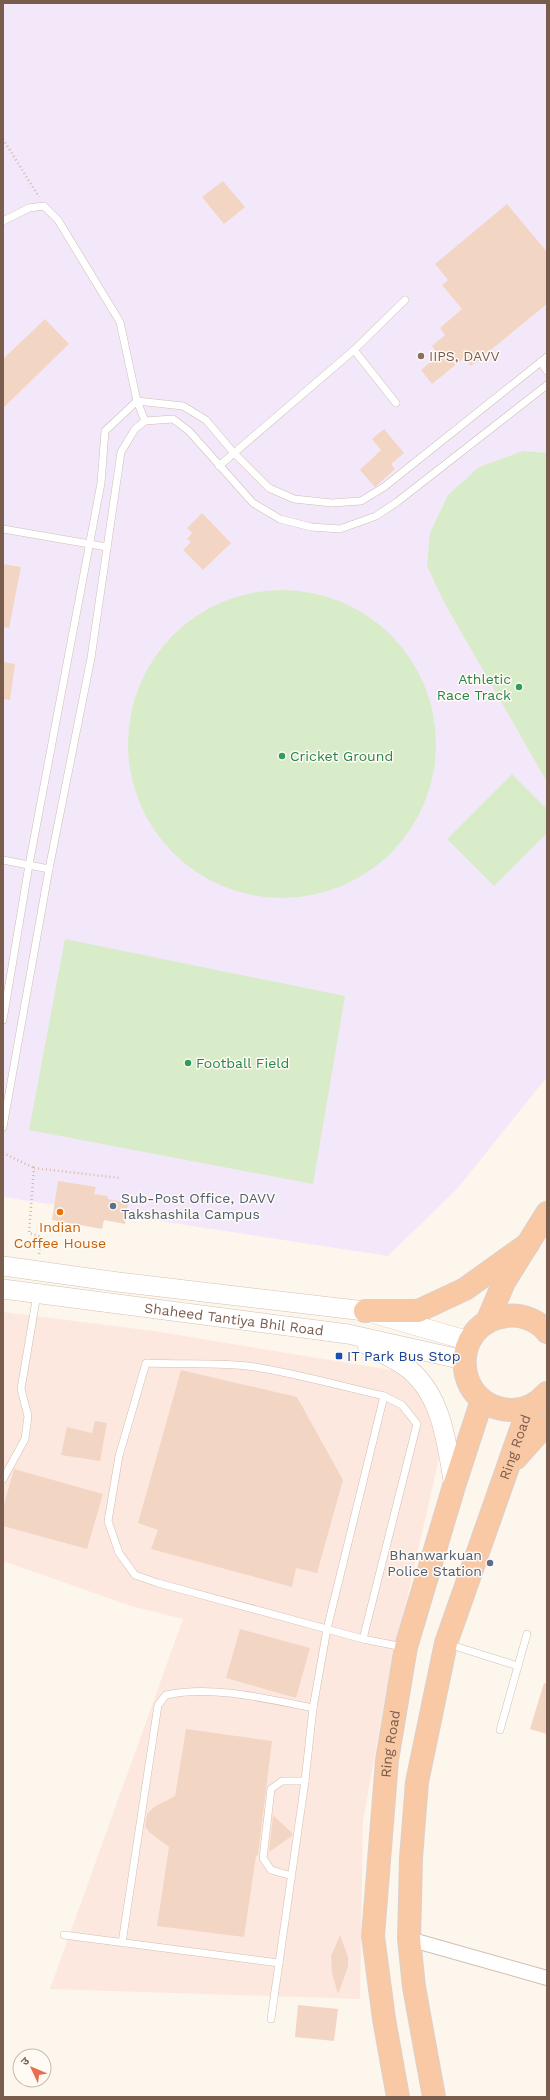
<svg xmlns="http://www.w3.org/2000/svg" width="550" height="2100" viewBox="0 0 550 2100" font-family="'Work Sans','Noto Sans Devanagari',sans-serif">
<rect width="100%" height="100%" fill="#fdf6ec"/>
<!-- commercial -->
<path fill="#fde8e0" d="M3 1312 154 1331 397 1371 426 1394 447 1423 387 1687 363 1821 360 1999 50 1989 183 1619 131 1606 3 1561Z"/>
<!-- education -->
<path fill="#f3e8fa" d="M3 3H547V1077L457 1189 388 1256 3 1197Z"/>
<!-- green -->
<g fill="#d8ecc9">
<path d="M523 451 547 453V782L444 602 427 566 430 533 448 495 479 467Z"/>
<circle cx="282" cy="744" r="154"/>
<path d="M512 774 547 809V833L494 886 447 839Z"/>
<path d="M65 939 345 996 313 1184 29 1130Z"/>
</g>
<!-- building -->
<g fill="#f3d5c3">
<path d="M223 181 245 207 224 224 202 197Z"/>
<path d="M507 204 547 252V304L471 366 464 358 432 384 421 370 439 355 432 346 445 335 440 328 462 309 442 285 448 280 435 264Z"/>
<path d="M45 319 69 344 3 408V359Z"/>
<path d="M384 429 404 453 391 464 395 469 375 487 360 470 381 450 372 439Z"/>
<path d="M202 513 231 543 203 570 183 550 191 542 187 539 192 533 187 528Z"/>
<path d="M3 564 21 567 9 628 3 627Z"/>
<path d="M3 662 15 664 10 700 3 699Z"/>
<path d="M58 1181 96 1187 94 1194 108 1196V1199L128 1203 125 1224 104 1220 102 1229 52 1220Z"/>
<path d="M181 1370 297 1397 343 1480 317 1573 296 1568 292 1587 151 1549 158 1530 138 1523Z"/>
<path d="M95 1421 107 1423 100 1461 61 1455 67 1427 92 1433Z"/>
<path d="M14 1469 103 1494 87 1549 3 1526V1508Z"/>
<path d="M240 1629 310 1648 296 1698 226 1678Z"/>
<path d="M544 1683 547 1684V1734L530 1729Z"/>
<path d="M186 1729 272 1741 258 1855 256 1856 244 1937 157 1926 169 1847 149 1832 145 1826 147 1814 154 1807 175 1796Z"/>
<path d="M273 1815 292 1833V1836L269 1852Z"/>
<path d="M340 1935 348 1957V1967L338 1994 332 1973 331 1956Z"/>
<path d="M298 2005 338 2009 334 2041 295 2037Z"/>
</g>
<g fill="none" stroke-linecap="round" stroke-linejoin="round">
<!-- service casing -->
<g stroke="#d1beb0" stroke-width="8">
<g id="service">
<path d="M3 221 29 208 44 206 58 220 120 322 137 401 145 421"/>
<path d="M354 350 396 403"/>
<path d="M541 362 547 371"/>
<path d="M219 466 354 350 405 300"/>
<path d="M3 529 107 547"/>
<path d="M3 860 49 869"/>
<path d="M3 1020 29 865 101 483 105 431 137 401 183 406 206 420 233 452 269 488 294 499 332 503 361 501 384 487 547 357"/>
<path d="M3 1127 49 869 91 658 121 452 135 429 145 421 173 419 189 431 253 503 280 519 311 527 340 529 376 516 397 502 547 385"/>
<path d="M3 1479 25 1439 28 1416 21 1389 37 1294"/>
<path d="M363 1639 417 1424 402 1405 384 1396"/>
<path d="M448 1644 518 1666"/>
<path d="M500 1730 527 1634"/>
<path d="M292 1876 271 1870 263 1858 271 1789 282 1781H305"/>
<path d="M64 1935 279 1963"/>
<path d="M122 1943 158 1705 166 1695C212 1685 268 1699 313 1708"/>
<path d="M271 2019 305 1781 313 1708 327 1629 384 1396C341 1386 298 1374 255 1367 219 1362 182 1365 146 1363L119 1456 108 1521 119 1553 135 1575 158 1583 363 1639 403 1647"/>
</g>
</g>
<!-- minor casing -->
<g stroke="#d1beb0" stroke-width="16">
<path id="minor" d="M409 1939 547 1978"/>
</g>
<!-- secondary casing -->
<g stroke="#d6c0b0" stroke-width="20">
<g id="secondary">
<path d="M3 1266 118 1282 365 1311 469 1341"/>
<path id="s1" d="M3 1289 348 1334 464 1360"/>
<path d="M367 1345C380 1353 398 1360 410 1370 443 1398 447 1446 454 1486"/>
</g>
</g>
<!-- trunk casing -->
<g stroke="#dad1cd" stroke-width="24">
<g id="trunk">
<path d="M365 1311H418L465 1289 528 1244"/>
<path d="M487 1322 504 1282 547 1213"/>
<path d="M547 1332C538 1320 521 1314 506 1316 448 1323 452 1409 512 1410 526 1410 538 1403 547 1393"/>
<path d="M516 1458 547 1423"/>
<path id="s2" d="M398 2097 384 2019 373 1936 387 1760 406 1647 454 1486 482 1400"/>
<path id="s3" d="M434 2097 414 1987 409 1939 411 1858 417 1782 446 1643 529 1407"/>
</g>
</g>
<!-- path -->
<g stroke="#d9b8a5" stroke-width="2.5" stroke-dasharray="1 3" stroke-linecap="butt">
<path d="M3 139 39 197"/>
<path d="M3 1153 34 1168"/>
<path d="M39 1254 42 1237 29 1233 34 1168 120 1178"/>
</g>
<!-- service -->
<use href="#service" stroke="#fff" stroke-width="7"/>
<!-- minor -->
<use href="#minor" stroke="#fff" stroke-width="14"/>
<!-- secondary -->
<use href="#secondary" stroke="#fff" stroke-width="19"/>
<!-- trunk -->
<use href="#trunk" stroke="#f9c8a4" stroke-width="22"/>
</g>
<!-- markers -->
<circle fill="#8d6e63" stroke="#fffaf3" stroke-width="1.5" cx="421" cy="356" r="4"/>
<g fill="#2e9e5b" stroke="#fffaf3" stroke-width="1.5">
<circle cx="519" cy="687" r="4"/>
<circle cx="282" cy="756" r="4"/>
<circle cx="188" cy="1063" r="4"/>
</g>
<g fill="#5c6f8a" stroke="#fffaf3" stroke-width="1.5">
<circle cx="113" cy="1206" r="4"/>
<circle cx="490" cy="1563" r="4"/>
</g>
<circle fill="#e8710a" stroke="#fffaf3" stroke-width="1.5" cx="60" cy="1212" r="4"/>
<rect fill="#1a4fb4" stroke="#fffaf3" stroke-width="1.5" x="335" y="1352" width="8" height="8" rx="2"/>
<g text-anchor="middle" stroke-width="3" stroke-linejoin="round" paint-order="stroke">
<!-- education labels -->
<g font-size="14" fill="#785e54" stroke="#fffaf3" text-anchor="start">
<text x="429" y="361">IIPS, DAVV</text>
</g>
<!-- leisure labels -->
<g font-size="14" fill="#27864d" stroke="#fffaf3" text-anchor="start">
<text x="511" y="684" text-anchor="end">Athletic<tspan x="511" dy="16">Race Track</tspan></text>
<text x="290" y="761">Cricket Ground</text>
<text x="196" y="1068">Football Field</text>
</g>
<!-- service labels -->
<g font-size="14" fill="#4e5e75" stroke="#fffaf3" text-anchor="start">
<text x="121" y="1203">Sub-Post Office, DAVV<tspan x="121" dy="16">Takshashila Campus</tspan></text>
<text x="482" y="1560" text-anchor="end">Bhanwarkuan<tspan x="482" dy="16">Police Station</tspan></text>
</g>
<!-- food labels -->
<g font-size="14" fill="#c56008" stroke="#fffaf3">
<text x="60" y="1232">Indian<tspan x="60" dy="16">Coffee House</tspan></text>
</g>
<!-- street labels -->
<g font-size="14" fill="#7a5c4d" stroke="#fffaf3">
<text dy="5" stroke="none"><textPath href="#s1" startOffset="233">Shaheed Tantiya Bhil Road</textPath></text>
<text dy="5" stroke="none"><textPath href="#s3" startOffset="667">Ring Road</textPath></text>
<text dy="5" stroke="none"><textPath href="#s2" startOffset="356">Ring Road</textPath></text>
</g>
<!-- transit labels -->
<g font-size="14" fill="#164399" stroke="#fffaf3" text-anchor="start">
<text x="347" y="1361">IT Park Bus Stop</text>
</g>
</g>
<!-- border -->
<rect width="550" height="2100" fill="none" stroke="#7a5c4d" stroke-width="8"/>
<!-- north arrow -->
<g transform="translate(32 2068) rotate(314)"><circle r="19" fill="#fffaf3" stroke="#cabbb1"/>
<path d="M0-3L7 15L0 10L-7 15Z" fill="#e76f51"/>
<text y="-6" font-size="11" font-weight="bold" text-anchor="middle" fill="#7a5c4d">उ</text>
</g>
</svg>
